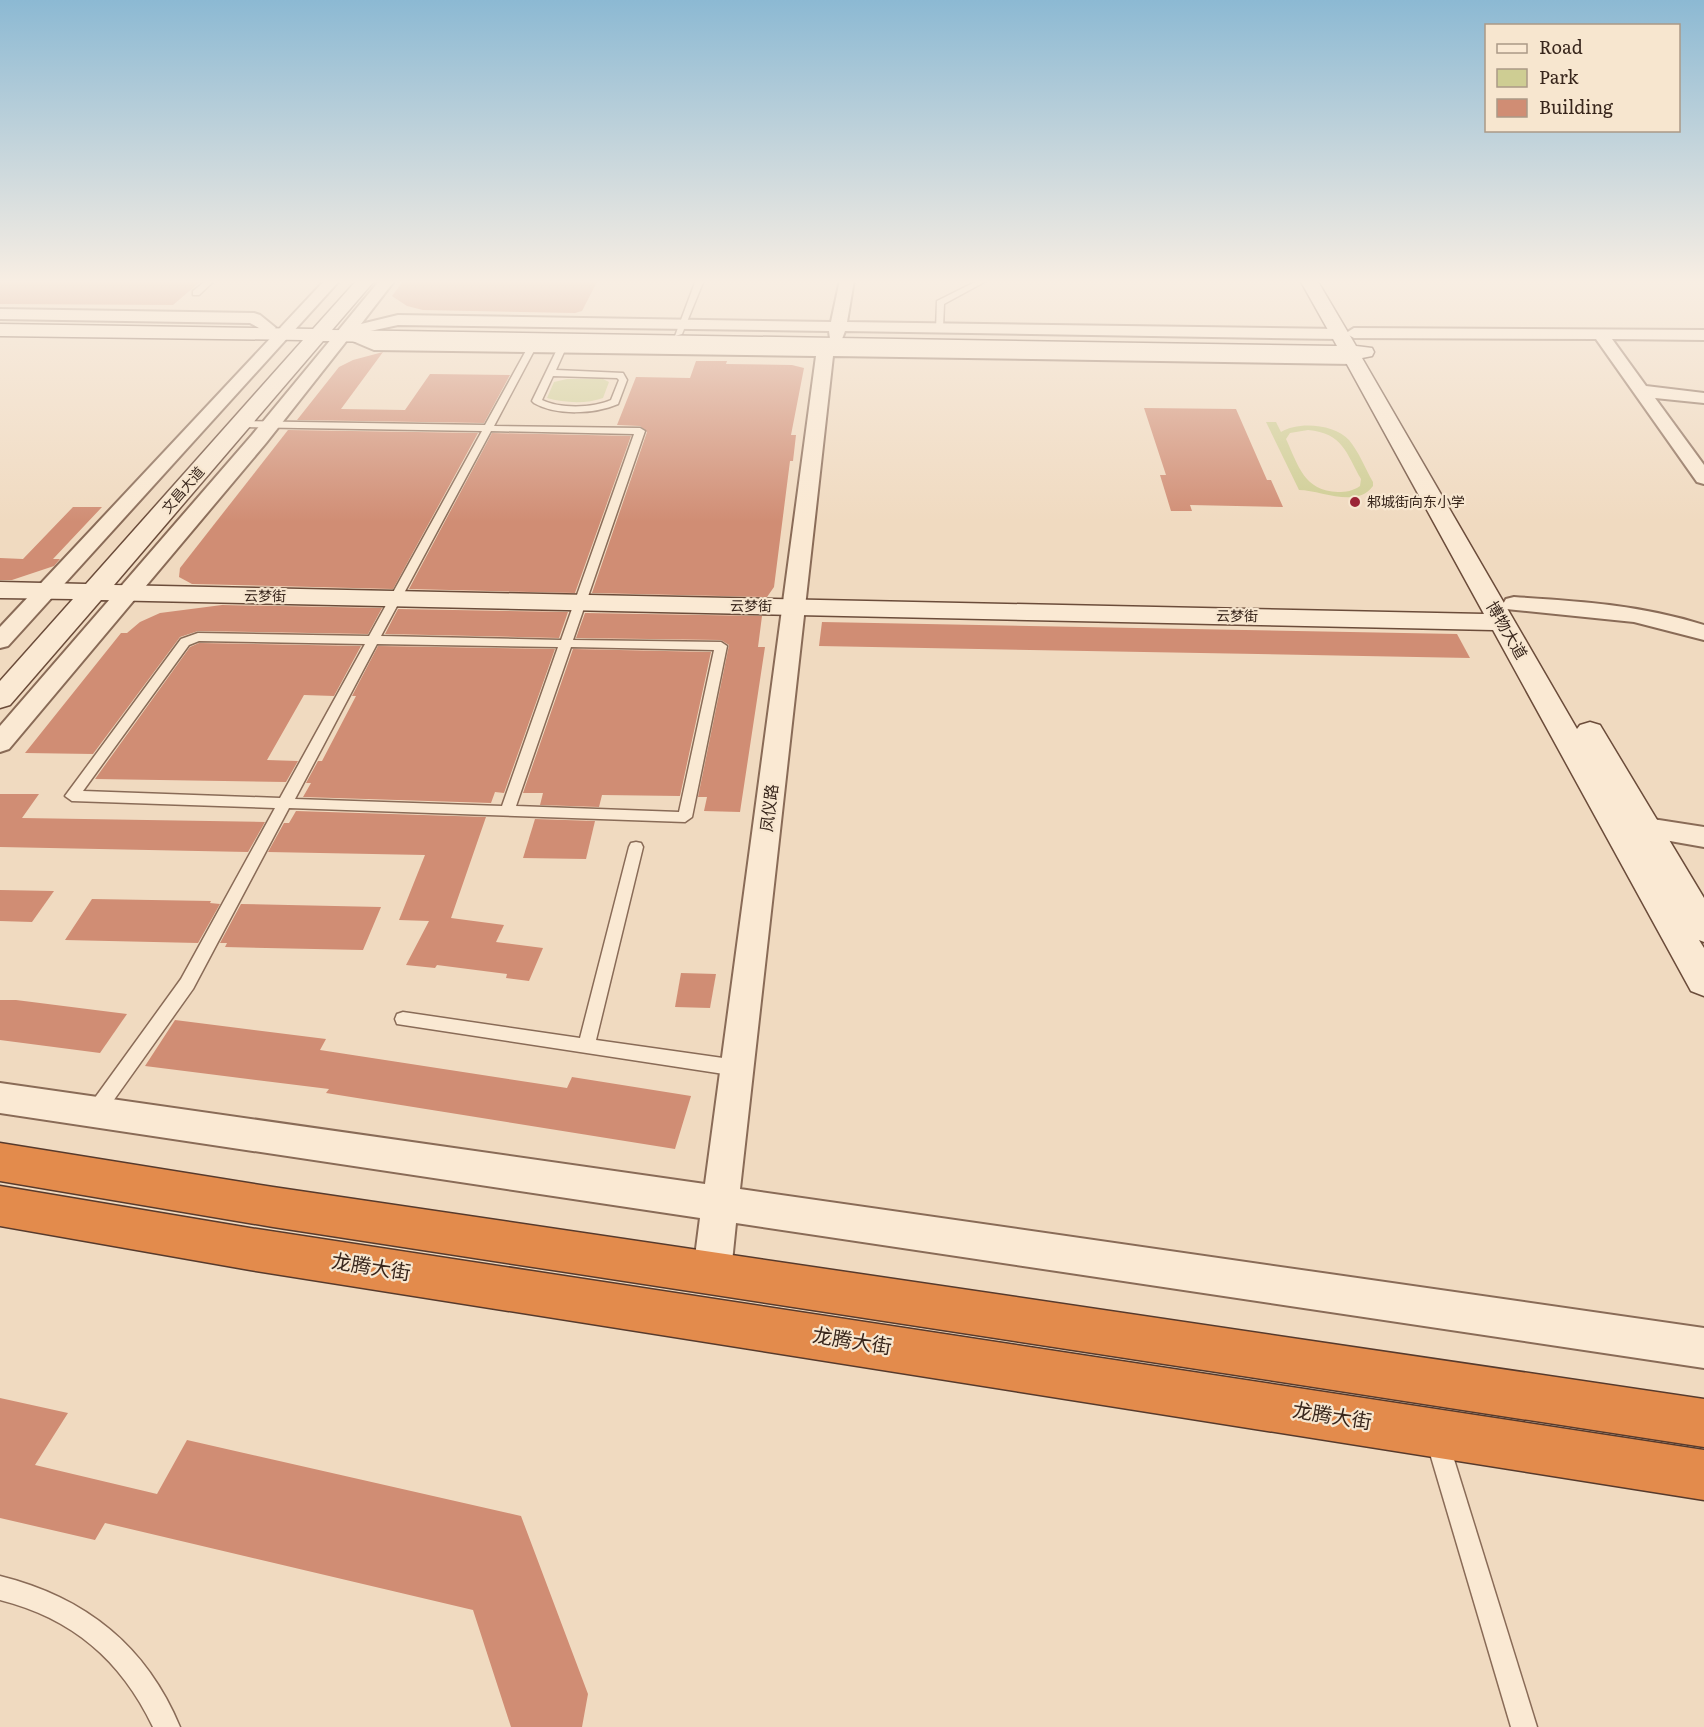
<svg xmlns="http://www.w3.org/2000/svg" width="1704" height="1727" viewBox="0 0 1704 1727" font-family="Literata,'Noto Sans SC',serif">
<rect width="100%" height="100%" fill="#f0dac0"/>
<!-- green -->
<g fill="#cecd93" fill-rule="evenodd">
<path d="M567 379H603L609 382 603 398C587 404 564 403 547 398L554 382Z"/>
<path d="M1266 422H1276L1281 432C1298 421 1335 424 1349 440 1359 452 1365 468 1373 482V486C1356 509 1321 490 1299 490ZM1308 430C1343 433 1346 453 1361 479L1360 486C1353 491 1346 492 1338 492 1304 491 1298 465 1286 439L1290 433Z"/>
</g>
<!-- building -->
<g fill="#d08d74">
<path d="M0 280H202L173 305 0 304Z"/>
<path d="M404 280H598L582 311 575 313 423 310 407 306 392 296Z"/>
<path d="M383 352 341 409 405 410 430 374 510 375 484 423 297 420 339 367 353 360Z"/>
<path d="M696 361H727L726 364 792 365 804 368 791 435H796L793 461H790L774 587 767 597 592 593 647 432 640 426 617 425 636 377 690 378Z"/>
<path d="M1144 408 1236 409 1267 480H1271L1283 507 1190 505 1192 511H1171L1160 475H1166Z"/>
<path d="M288 430 478 433 393 589 192 584 179 577 180 568Z"/>
<path d="M492 433 631 436 575 593 409 589Z"/>
<path d="M73 507H102L53 559H60L54 566 12 580H0V558L23 559Z"/>
<path d="M222 605 382 608 368 634 198 631 180 637 93 754 25 753 121 633H127L140 622 160 613Z"/>
<path d="M398 609 568 612 559 638 385 634Z"/>
<path d="M585 613 762 616 758 647H765L740 812 704 811 707 797H698L729 645 721 640 576 638Z"/>
<path d="M822 622 1457 634 1470 658 819 646Z"/>
<path d="M199 643 361 646 334 696 304 695 267 760 298 761 286 782 95 779 190 647Z"/>
<path d="M378 646 555 649 504 793 495 792 491 803 303 797 311 783H306L318 761H322L356 696H352Z"/>
<path d="M573 649 711 652 680 796 602 795 599 807 540 805 543 793H523Z"/>
<path d="M0 794H39L22 818 265 822 248 852 0 847Z"/>
<path d="M296 811 486 817 451 918 504 925 496 942 543 948 529 981 506 978 507 974 437 965 435 968 406 965 429 921 399 920 425 855 268 852 284 823H289Z"/>
<path d="M535 819 595 821 586 859 523 858Z"/>
<path d="M0 890 54 891 32 922 0 921Z"/>
<path d="M92 899 211 901 210 903 220 904 198 943 65 940Z"/>
<path d="M241 904 381 907 363 950 225 947 227 943H220Z"/>
<path d="M681 973 716 974 710 1008 675 1007Z"/>
<path d="M0 1000H16L127 1014 100 1053 0 1040Z"/>
<path d="M175 1020 326 1039 320 1050 567 1088 572 1077 691 1096 675 1149 326 1093 329 1089 145 1066Z"/>
<path d="M0 1398 68 1413 35 1465 157 1494 187 1440 521 1516 588 1694 582 1727H511L473 1610 105 1523 95 1540 0 1518Z"/>
</g>
<g fill="none" stroke-linecap="round" stroke-linejoin="round">
<!-- lane casing -->
<g stroke="#896b57" stroke-width="3">
<g id="lane">
<path d="M207 280H215L199 295H193V291Z"/>
<path d="M696 280H704L682 334 675 336Z"/>
<path d="M979 280H988L944 304 943 328 936 330 937 301Z"/>
<path d="M566 336 570 339 556 370 623 373 627 380 618 404C595 414 556 416 534 403L532 401 562 339ZM553 376 617 378 619 380 611 400C593 408 560 409 542 400Z"/>
<path d="M532 344 536 347 494 426 640 428 645 431 573 640 721 642 727 646 692 817 685 822 289 808 193 989 101 1118 95 1120 89 1118 86 1112 89 1106 181 979 275 808 72 801 65 796 181 639 198 633 369 636 482 431 241 427 236 424 241 421 485 425 528 347ZM491 431 634 434 561 640 381 636ZM199 641 365 644 280 798 83 791 189 645ZM377 644 558 647 502 806 295 799ZM571 647 714 650 679 812 516 806Z"/>
<path d="M636 842 641 843 643 847 596 1040 737 1060 743 1063 746 1068 743 1073 737 1076 397 1024 395 1019 397 1014 403 1012 580 1038 629 847 631 843Z"/>
<path d="M1437 1429 1445 1432 1448 1440 1537 1727H1511L1426 1440 1429 1432Z"/>
<path d="M0 1576C85 1597 146 1645 180 1727H153C121 1660 72 1618 0 1600Z"/>
</g>
</g>
<!-- street casing -->
<g stroke="#896b57" stroke-width="4">
<g id="street">
<path d="M325 280H340L8 646 0 648V627Z"/>
<path d="M380 280H395L361 324 398 315 831 322 840 280H854L847 322 1339 329 1346 333 1354 328 1704 330V340L1612 339 1646 386 1704 393V403L1655 398 1704 465V484L1697 482 1596 339 1354 338 1347 334 1339 339 845 331 842 339 832 340 834 347 1353 354 1361 359 1353 364 833 356 740 1189 1704 1328V1368L736 1223 731 1272 725 1285 712 1291 699 1285 693 1272 700 1218 0 1113V1083L705 1184 816 356 374 350 348 339 266 443 9 749 0 752V726L252 435ZM398 325 829 331 830 339 820 340 817 346 377 340 361 333Z"/>
<path d="M0 309 254 313 260 315 276 328 268 333 250 323 0 319Z"/>
<path d="M1514 597C1578 601 1642 605 1704 625V640L1634 622 1506 609 1503 604 1506 599Z"/>
<path d="M1646 818 1704 827V847L1636 835 1632 828 1636 821Z"/>
</g>
</g>
<!-- secondary casing -->
<g stroke="#6b4c3a" stroke-width="3">
<path id="secondary" d="M357 280H375L332 330 1337 346 1300 280H1317L1356 346 1372 348 1374 352 1372 356 1362 358 1577 729 1580 725 1590 722 1600 725 1704 898V942L1699 940 1704 948V996L1691 991 1493 630 101 600 10 705 0 708V681L73 599 0 598V582L86 584 303 340 0 336V324L313 329ZM323 341 1343 357 1484 614 114 585Z"/>
</g>
<!-- highway casing -->
<g stroke="#573a2c" stroke-width="3">
<g id="highway">
<path d="M0 1143 273 1187 1704 1399V1447L273 1227 0 1181Z"/>
<path d="M0 1186 250 1228 1704 1450V1500L250 1270 0 1226Z"/>
</g>
</g>
<!-- lane -->
<use href="#lane" fill="#fae9d3" fill-rule="evenodd"/>
<!-- street -->
<use href="#street" fill="#fae9d3" fill-rule="evenodd"/>
<!-- secondary -->
<use href="#secondary" fill="#fae9d3" fill-rule="evenodd"/>
<!-- highway -->
<use href="#highway" fill="#e38b4c" fill-rule="evenodd"/>
</g>
<!-- sky -->
<linearGradient id="sky" x2="0" y2="1"><stop stop-color="#8cb9d3"/><stop offset="0.54" stop-color="#f8eee3"/><stop offset="1" stop-color="#f8eee3" stop-opacity="0"/></linearGradient>
<rect width="1704" height="522" fill="url(#sky)"/>
<!-- markers -->
<circle fill="#9b2436" stroke="#f7e6cf" stroke-width="2" cx="1355" cy="502" r="6"/>
<g text-anchor="middle" stroke-width="4.5" stroke-linejoin="round" paint-order="stroke">
<!-- far-street labels -->
<g font-size="14" fill="#38261c" stroke="#f7e6cf">
<text transform="translate(183 490) rotate(-49)" y="5">文昌大道</text>
<text transform="translate(265 596) rotate(1)" y="5">云梦街</text>
<text transform="translate(751 606) rotate(1)" y="5">云梦街</text>
<text transform="translate(1237 616) rotate(1)" y="5">云梦街</text>
</g>
<!-- far-poi labels -->
<g font-size="14" fill="#38261c" stroke="#f7e6cf" text-anchor="start">
<text x="1367" y="507">邾城街向东小学</text>
</g>
<!-- street labels -->
<g font-size="16" fill="#38261c" stroke="#f7e6cf">
<text transform="translate(1507 630) rotate(60)" y="6">博物大道</text>
<text transform="translate(769 808) rotate(-83)" y="6">凤仪路</text>
</g>
<!-- near-street labels -->
<g font-size="20" fill="#38261c" stroke="#f7e6cf">
<text transform="translate(371 1267) rotate(9)" y="7">龙腾大街</text>
<text transform="translate(852 1341) rotate(9)" y="7">龙腾大街</text>
<text transform="translate(1332 1416) rotate(9)" y="7">龙腾大街</text>
</g>
</g>
<!-- legend -->
<rect x="1485" y="24" width="195" height="108" fill="#f7e6cf" stroke="#ab9987" stroke-width="1.5"/>
<rect x="1497" y="44" width="30" height="9" fill="#fae9d3" stroke="#ab9987" stroke-width="1.5"/>
<text x="1539" y="54" font-size="18" fill="#38261c">Road</text>
<rect x="1497" y="69" width="30" height="18" fill="#cecd93" stroke="#ab9987" stroke-width="1.5"/>
<text x="1539" y="84" font-size="18" fill="#38261c">Park</text>
<rect x="1497" y="99" width="30" height="18" fill="#d08d74" stroke="#ab9987" stroke-width="1.5"/>
<text x="1539" y="114" font-size="18" fill="#38261c">Building</text>
</svg>
